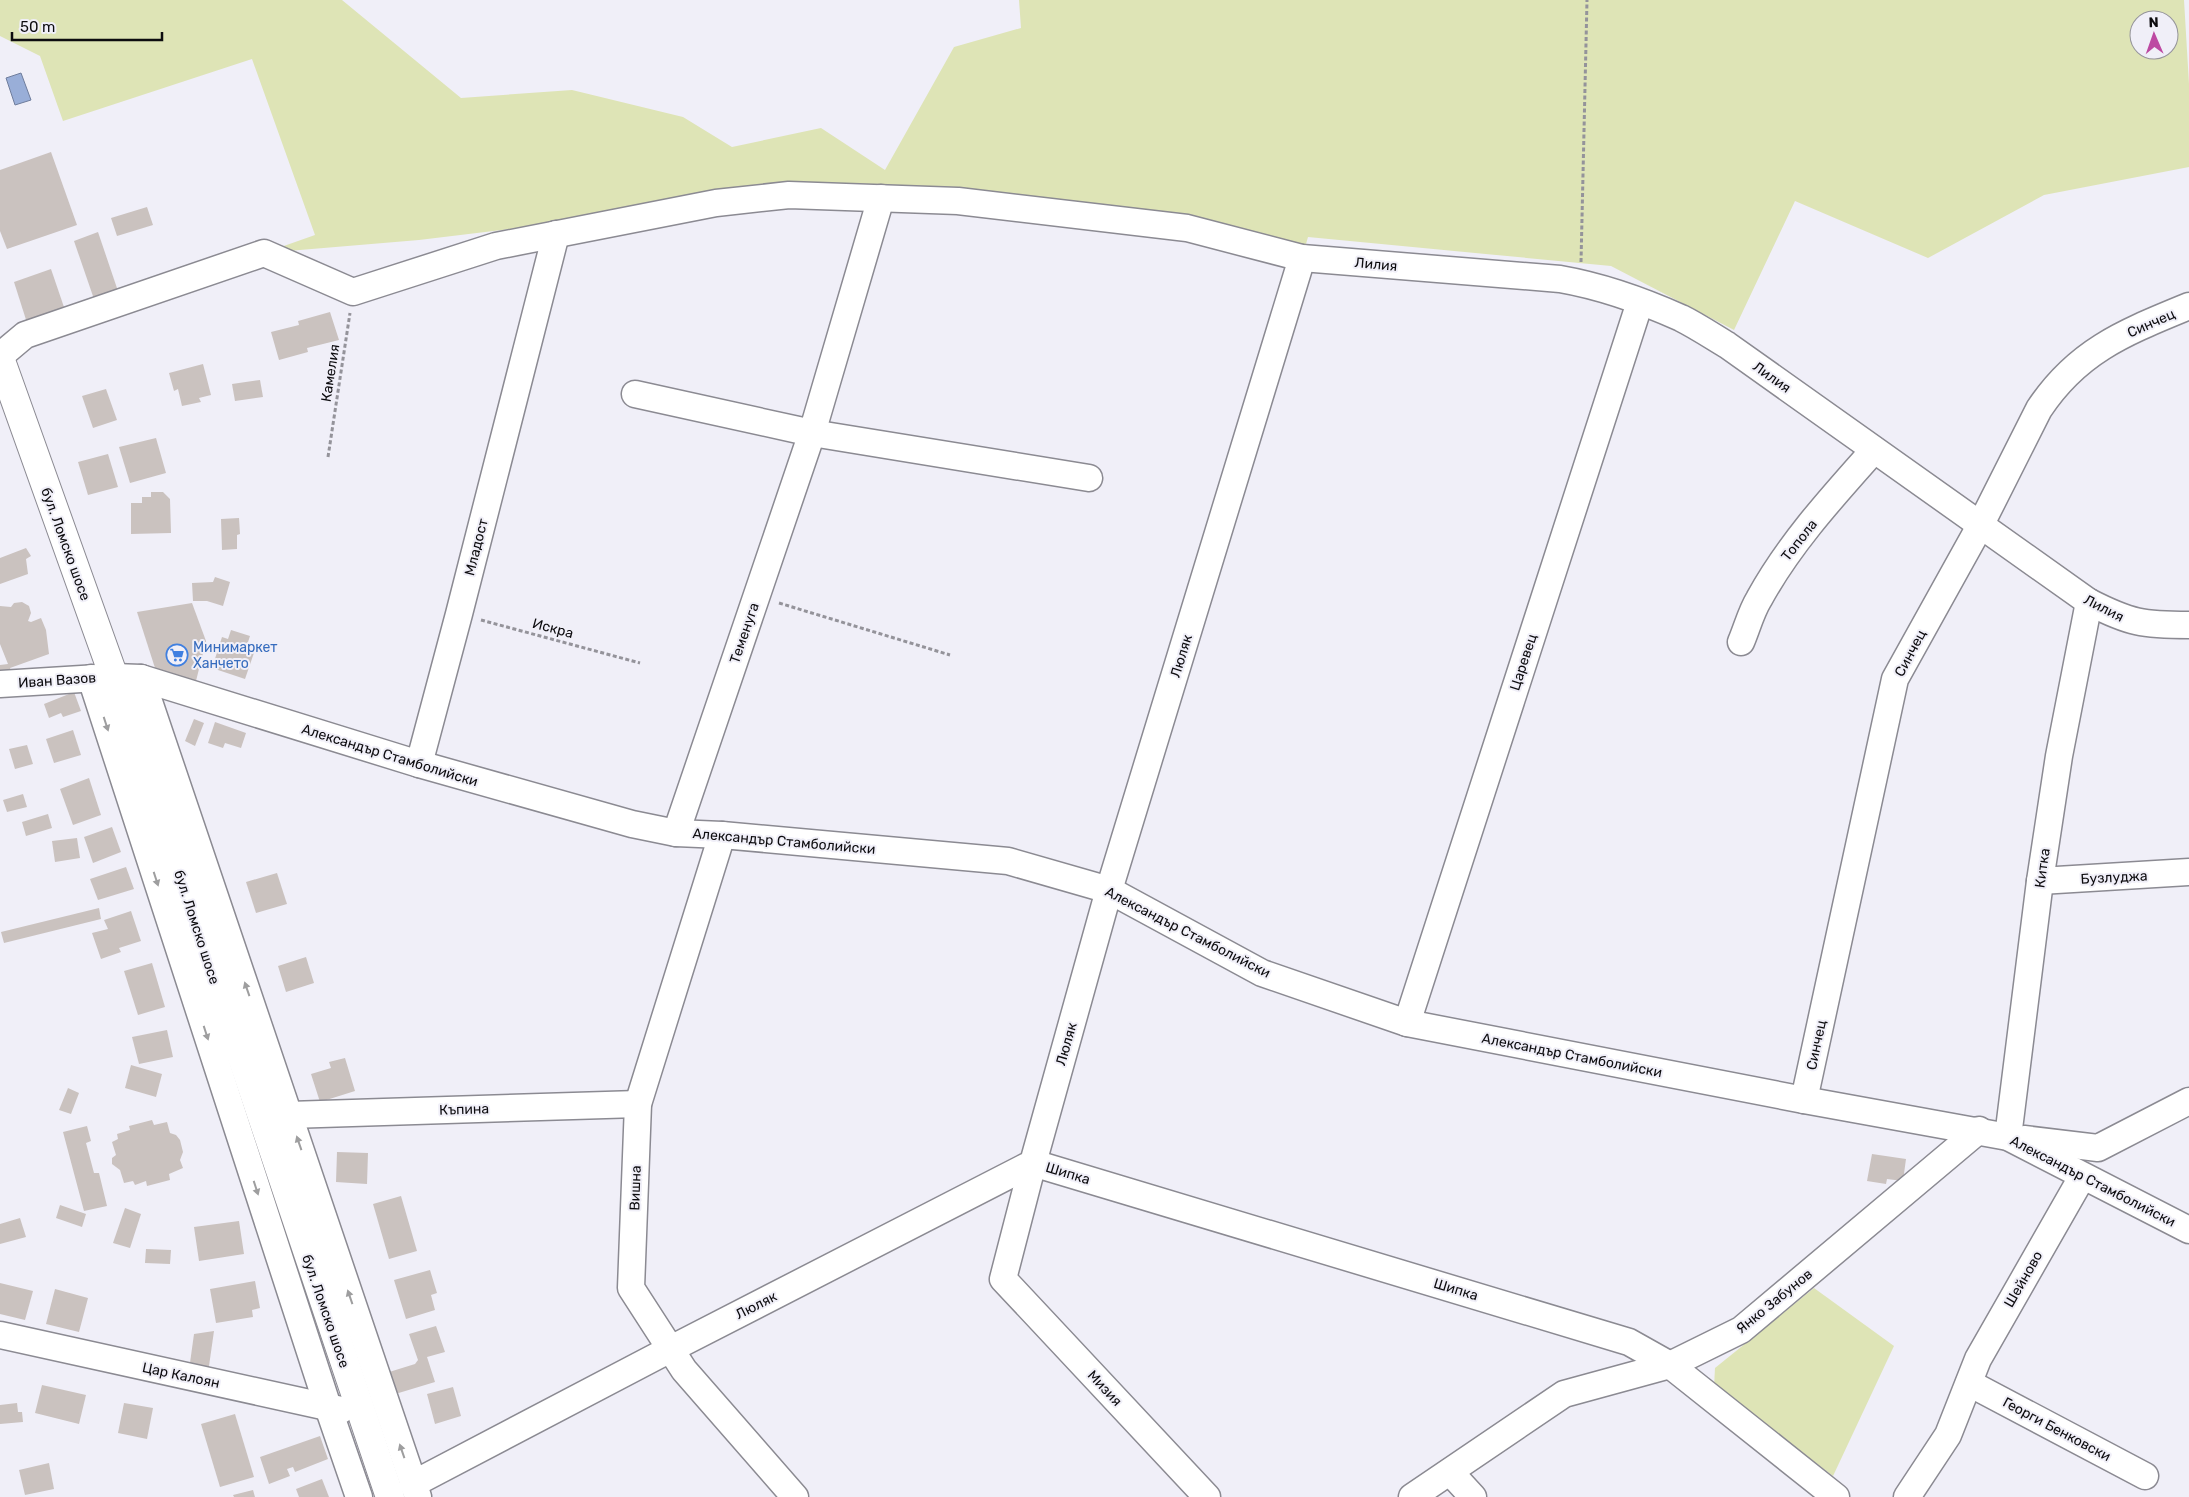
<svg xmlns="http://www.w3.org/2000/svg" width="2189" height="1497" viewBox="0 0 2189 1497" font-family="Rubik,sans-serif">
<rect width="100%" height="100%" fill="#f0eff8"/>
<!-- green -->
<g fill="#dee4b6" fill-rule="evenodd">
<path d="M0 0H342L461 98 572 90 683 117 732 147 821 128 885 170 954 47 1021 28 1019 0H2184L2189 84V167L2044 195 1928 258 1795 201 1734 330 1611 266 1308 237 1302 258 1187 228 789 195 419 240 264 253 315 235 252 59 63 121 40 56 0 36ZM2139 20H2169V50H2139Z"/>
<path d="M1814 1288 1894 1346 1833 1476 1714 1387 1715 1368Z"/>
</g>
<!-- water -->
<path fill="#99aed8" stroke="#6f7d9c" d="M21 73 31 100 15 105 6 78Z"/>
<!-- building -->
<g fill="#cac2bf">
<path d="M51 152 77 225 7 249 0 231V170Z"/>
<path d="M147 207 153 225 117 236 111 218Z"/>
<path d="M98 232 120 297 96 305 74 241Z"/>
<path d="M51 269 66 313 28 326 14 282Z"/>
<path d="M330 312 339 340 307 348 308 352 279 360 271 332 299 325 298 321Z"/>
<path d="M203 364 211 395 199 398 201 402 182 406 178 389 174 391 169 373Z"/>
<path d="M260 380 263 397 235 401 232 384Z"/>
<path d="M106 389 117 420 93 428 82 396Z"/>
<path d="M156 438 166 473 130 483 119 447Z"/>
<path d="M108 454 118 487 88 495 78 462Z"/>
<path d="M151 492H163L170 499 171 533 131 534V503H142V497H151Z"/>
<path d="M239 518 240 534 237 535V549L222 550 221 519Z"/>
<path d="M26 548 31 556 26 559 28 574 0 584V558Z"/>
<path d="M215 577 230 582 223 606 207 601H193L192 583 213 582Z"/>
<path d="M22 602 29 606 31 613 28 621 31 622 41 618 46 630 49 654 10 668 13 675 0 676V665L8 664 0 644V606L11 607 14 603Z"/>
<path d="M192 603 206 641 196 681 155 668 137 612Z"/>
<path d="M231 630 250 636 247 645 256 647 245 679 212 668 222 637 228 639Z"/>
<path d="M74 692 81 711 63 717 61 713 49 718 44 704Z"/>
<path d="M194 719 204 723 195 746 185 741Z"/>
<path d="M215 722 246 733 241 748 225 743 223 748 208 743Z"/>
<path d="M73 730 81 755 54 763 46 739Z"/>
<path d="M27 745 33 764 15 769 9 749Z"/>
<path d="M89 778 101 815 73 825 60 789Z"/>
<path d="M23 794 27 807 7 812 3 800Z"/>
<path d="M48 814 52 828 26 836 22 822Z"/>
<path d="M112 827 121 852 93 863 84 837Z"/>
<path d="M77 838 80 858 55 862 52 841Z"/>
<path d="M126 867 134 889 98 900 90 879Z"/>
<path d="M277 873 287 904 256 913 246 882Z"/>
<path d="M99 908 101 919 4 943 1 932Z"/>
<path d="M131 911 141 941 119 948 121 952 101 959 92 933 108 929 104 920Z"/>
<path d="M306 957 314 983 286 992 278 966Z"/>
<path d="M152 963 165 1007 138 1015 124 971Z"/>
<path d="M167 1030 173 1057 139 1064 132 1037Z"/>
<path d="M345 1058 355 1091 320 1102 311 1074 331 1068 329 1062Z"/>
<path d="M131 1065 162 1074 156 1097 125 1088Z"/>
<path d="M68 1088 79 1093 71 1114 59 1110Z"/>
<path d="M152 1120 154 1125 167 1122 170 1133 176 1135 180 1140 183 1152 180 1160 183 1168 169 1174 170 1180 147 1186 146 1181 135 1185 133 1181 124 1183 120 1170 112 1164V1158L116 1155 112 1142 118 1139 117 1134 130 1130 129 1126Z"/>
<path d="M87 1126 91 1141 86 1143 94 1173H99L107 1206 84 1211 63 1132Z"/>
<path d="M337 1152 368 1153 367 1184 336 1182Z"/>
<path d="M1872 1154 1906 1159 1903 1181 1887 1179 1886 1184 1867 1181Z"/>
<path d="M401 1196 417 1251 389 1259 373 1204Z"/>
<path d="M60 1205 86 1214 82 1227 56 1218Z"/>
<path d="M125 1208 141 1214 130 1248 113 1243Z"/>
<path d="M20 1218 26 1237 0 1244V1224Z"/>
<path d="M239 1221 244 1254 199 1261 194 1227Z"/>
<path d="M146 1249 171 1250 170 1264 145 1263Z"/>
<path d="M430 1270 437 1293 431 1295 435 1310 406 1319 394 1280Z"/>
<path d="M255 1281 260 1308 252 1310 253 1317 216 1323 210 1289Z"/>
<path d="M0 1283 33 1291 25 1320 0 1314Z"/>
<path d="M55 1289 88 1298 79 1332 46 1324Z"/>
<path d="M436 1326 445 1352 427 1357 435 1382 392 1395 386 1373 415 1364 418 1360 409 1334Z"/>
<path d="M214 1331 208 1373 189 1370 194 1334Z"/>
<path d="M42 1385 86 1395 79 1424 35 1413Z"/>
<path d="M453 1387 461 1416 435 1424 427 1394Z"/>
<path d="M17 1403 18 1412H22L23 1422 0 1424V1405Z"/>
<path d="M124 1403 153 1408 147 1439 118 1433Z"/>
<path d="M235 1414 254 1477 220 1487 201 1424Z"/>
<path d="M320 1436 328 1459 295 1472 293 1467 287 1469 290 1476 269 1484 260 1457Z"/>
<path d="M49 1463 54 1489 25 1495 19 1470Z"/>
<path d="M322 1479 329 1497H299L296 1489Z"/>
<path d="M253 1490 255 1497H234L233 1495Z"/>
</g>
<g fill="none" stroke-linecap="round" stroke-linejoin="round">
<!-- minor casing -->
<g stroke="#8b8a92" stroke-width="29">
<g id="minor">
<path d="M0 356 25 335 264 253 353 292 496 246 716 203 789 195 958 201 1187 228 1302 258 1560 279C1600 286 1643 301 1681 318 1697 326 1712 336 1727 345L2089 602C2130 623 2143 625 2189 625"/>
<path d="M635 394 812 433 1089 478"/>
<path d="M1741 642C1747 628 1751 612 1759 599 1789 544 1833 496 1874 450"/>
<path d="M91 678 328 1407 359 1497"/>
<path d="M141 678 418 1497"/>
<path d="M0 684 114 677 141 678 419 764 632 824 676 833 722 835 1008 861 1109 890 1262 973 1407 1023 1804 1100 2008 1137 2189 1230"/>
<path d="M419 764 459 614 556 234"/>
<path d="M676 833 812 433 881 198"/>
<path d="M722 835 638 1104 631 1288 684 1370 795 1497"/>
<path d="M2040 881 2189 872"/>
<path d="M1407 1023 1640 302"/>
<path d="M1804 1100 1895 679 1980 526 2039 409C2078 350 2126 332 2189 306"/>
<path d="M289 1115 638 1104"/>
<path d="M2008 1137 2040 881 2059 756 2089 602"/>
<path d="M2024 1139 2098 1148 2189 1101"/>
<path d="M0 1335 341 1410"/>
<path d="M1969 1383 2145 1476"/>
<path d="M1450 1472 1473 1497"/>
<path d="M413 1484 659 1355 1033 1163 1109 890 1302 258"/>
<path d="M1207 1497 1003 1279 1033 1163 1629 1342 1670 1365 1836 1497"/>
<path d="M1412 1497 1564 1394 1670 1365 1741 1330 1979 1130"/>
<path d="M1907 1497 1948 1435 1978 1359 2082 1177"/>
</g>
</g>
<!-- major casing -->
<g stroke="#8b8a92" stroke-width="30">
<path id="major" d="M0 358 114 677 390 1497"/>
</g>
<!-- path -->
<g stroke="#94939a" stroke-width="3" stroke-dasharray="4 2.5" stroke-linecap="butt">
<path d="M1581 262 1587 0"/>
<path d="M328 457 350 313"/>
<path d="M779 603 950 655"/>
<path d="M481 620 640 663"/>
</g>
<!-- minor -->
<use href="#minor" stroke="#fff" stroke-width="26"/>
<!-- major -->
<use href="#major" stroke="#fff" stroke-width="28"/>
</g>
<!-- one-way arrows -->
<defs><path id="oneway-solid" d="M-6-.8H1V-3.2L6.5 0L1 3.2V.8H-6Z" transform="scale(1.25)"/></defs>
<g fill="#9e9e9f">
<use href="#oneway-solid" transform="translate(106 724) rotate(72)"/>
<use href="#oneway-solid" transform="translate(156 879) rotate(72)"/>
<use href="#oneway-solid" transform="translate(247 989) rotate(-109)"/>
<use href="#oneway-solid" transform="translate(206 1033) rotate(72)"/>
<use href="#oneway-solid" transform="translate(299 1143) rotate(-109)"/>
<use href="#oneway-solid" transform="translate(256 1188) rotate(72)"/>
<use href="#oneway-solid" transform="translate(350 1297) rotate(-109)"/>
<use href="#oneway-solid" transform="translate(402 1451) rotate(-109)"/>
</g>
<!-- icons -->
<defs>
<g id="supermarket-ring" transform="scale(1.125)"><circle r="9.5" fill="#f0eff8" stroke="#3f7fe0" stroke-width="1.5"/><path d="M-6-5.5h2.5l.6 2H6L4.5 2H-2.5L-4.4-4H-6ZM-1.5 3.2a1.3 1.3 0 1 0 .1 0ZM3 3.2a1.3 1.3 0 1 0 .1 0Z" fill="#3f7fe0"/></g>
</defs>
<g fill-rule="evenodd">
<use href="#supermarket-ring" x="177" y="655"/>
</g>
<g text-anchor="middle" stroke-width="4" stroke-linejoin="round" paint-order="stroke">
<!-- street labels -->
<g font-size="14" fill="#0d0c0f" stroke="#f0eff8">
<text transform="translate(1376 264) rotate(5)" y="5">Лилия</text>
<text transform="translate(2151 323) rotate(-24)" y="5">Синчец</text>
<text transform="translate(330 373) rotate(-81)" y="5">Камелия</text>
<text transform="translate(1772 377) rotate(35)" y="5">Лилия</text>
<text transform="translate(1799 540) rotate(-52)" y="5">Топола</text>
<text transform="translate(66 544) rotate(70)" y="5">бул. Ломско шосе</text>
<text transform="translate(476 547) rotate(-76)" y="5">Младост</text>
<text transform="translate(2104 608) rotate(27)" y="5">Лилия</text>
<text transform="translate(553 628) rotate(15)" y="5">Искра</text>
<text transform="translate(744 633) rotate(-71)" y="5">Теменуга</text>
<text transform="translate(1910 653) rotate(-62)" y="5">Синчец</text>
<text transform="translate(1181 656) rotate(-73)" y="5">Люляк</text>
<text transform="translate(1523 662) rotate(-72)" y="5">Царевец</text>
<text transform="translate(57 680) rotate(-4)" y="5">Иван Вазов</text>
<text transform="translate(390 755) rotate(17)" y="5">Александър Стамболийски</text>
<text transform="translate(784 841) rotate(5)" y="5">Александър Стамболийски</text>
<text transform="translate(2042 868) rotate(-82)" y="5">Китка</text>
<text transform="translate(2114 877) rotate(-3)" y="5">Бузлуджа</text>
<text transform="translate(197 927) rotate(72)" y="5">бул. Ломско шосе</text>
<text transform="translate(1188 932) rotate(27)" y="5">Александър Стамболийски</text>
<text transform="translate(1066 1044) rotate(-74)" y="5">Люляк</text>
<text transform="translate(1816 1045) rotate(-78)" y="5">Синчец</text>
<text transform="translate(1572 1055) rotate(11)" y="5">Александър Стамболийски</text>
<text transform="translate(464 1109) rotate(-2)" y="5">Къпина</text>
<text transform="translate(1068 1173) rotate(17)" y="5">Шипка</text>
<text transform="translate(2093 1181) rotate(27)" y="5">Александър Стамболийски</text>
<text transform="translate(635 1188) rotate(-88)" y="5">Вишна</text>
<text transform="translate(2023 1279) rotate(-60)" y="5">Шейново</text>
<text transform="translate(1456 1289) rotate(17)" y="5">Шипка</text>
<text transform="translate(1774 1301) rotate(-39)" y="5">Янко Забунов</text>
<text transform="translate(756 1305) rotate(-27)" y="5">Люляк</text>
<text transform="translate(326 1311) rotate(71)" y="5">бул. Ломско шосе</text>
<text transform="translate(181 1375) rotate(12)" y="5">Цар Калоян</text>
<text transform="translate(1105 1388) rotate(47)" y="5">Мизия</text>
<text transform="translate(2057 1429) rotate(28)" y="5">Георги Бенковски</text>
</g>
<!-- shop labels -->
<g font-size="14" fill="#366cbe" stroke="#f0eff8" text-anchor="start">
<text x="193" y="652">Минимаркет<tspan x="193" dy="16">Ханчето</tspan></text>
</g>
</g>
<!-- north arrow -->
<g transform="translate(2154 35) rotate(358)"><circle r="24" fill="#f0eff8" stroke="#95949b"/>
<path d="M0-4L9 19L0 12L-9 19Z" fill="#bd49a2"/>
<text y="-8" font-size="14" font-weight="bold" text-anchor="middle" fill="#0d0c0f">N</text>
</g>
<!-- scale -->
<path d="M12 32v8h150v-8" fill="none" stroke="#0d0c0f" stroke-width="2.5"/>
<text x="20" y="32" font-size="15" fill="#0d0c0f" stroke="#f0eff8" stroke-width="4" paint-order="stroke">50 m</text>
</svg>
